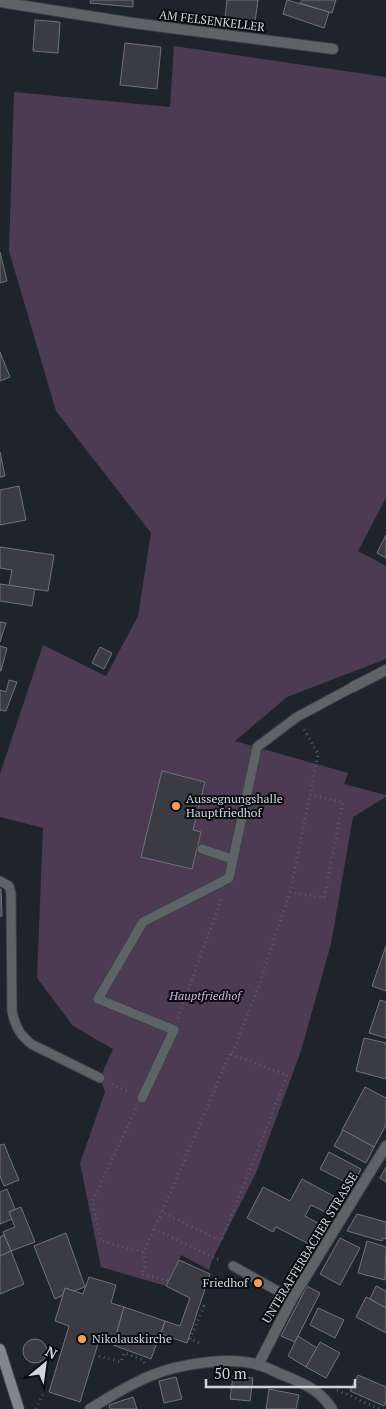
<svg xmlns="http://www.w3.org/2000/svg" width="386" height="1409" viewBox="0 0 386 1409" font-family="'PT Serif',serif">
<rect width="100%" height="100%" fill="#1e242b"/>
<!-- green -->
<path fill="#4d3a53" d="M174 46 386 77V498L358 551 386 566V659L287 697 235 741 348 773 344 784 386 795V797L353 817 331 944 301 1051 256 1173 213 1258 209 1270 181 1255 166 1286 101 1267 80 1163 105 1092 100 1078 113 1049 73 1026 37 978 43 828 0 817V774L43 645 106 676 138 616 151 533 56 411 9 251 14 92 170 107Z"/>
<!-- building -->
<g fill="#3b3b43" stroke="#72727c">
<path d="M91 0H133V7L90 3Z"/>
<path d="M227 0H258L255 22 225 18Z"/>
<path d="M287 0 329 12 324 28 283 14Z"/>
<path d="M302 0H336L332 13 300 3Z"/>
<path d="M35 20 60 22 58 53 33 51Z"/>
<path d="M125 43 161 47 157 89 120 85Z"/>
<path d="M0 252 7 281 0 283Z"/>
<path d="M0 352 10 377 0 381Z"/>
<path d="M0 452 5 476 0 477Z"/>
<path d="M19 486 26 520 0 525V490Z"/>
<path d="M386 535V558L377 553Z"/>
<path d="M0 547 54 555 48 591 9 586 12 570 0 568Z"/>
<path d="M0 584 35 589 32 606 0 601Z"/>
<path d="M0 622 6 623 0 642Z"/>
<path d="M0 646 7 648 1 671H0Z"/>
<path d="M100 647 112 653 104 669 92 663Z"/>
<path d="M9 680 17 682 6 711 0 710V690L6 692Z"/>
<path d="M162 771 205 782 193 830 201 832 192 869 141 857Z"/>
<path d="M0 889H1L2 916H0Z"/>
<path d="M386 946V991L372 986Z"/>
<path d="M380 1000 386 1002V1038L369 1033Z"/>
<path d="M364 1038 386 1043V1079L356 1071Z"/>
<path d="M365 1087 386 1098V1125L374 1147 342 1130Z"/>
<path d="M343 1130 374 1147 366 1163 334 1146Z"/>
<path d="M4 1144 19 1180 4 1186 0 1176V1145Z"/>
<path d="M329 1152 361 1169 353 1186 320 1169Z"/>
<path d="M386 1167V1182L380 1178Z"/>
<path d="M302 1179 341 1200 333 1216 311 1205 305 1216 327 1228 317 1248 276 1227 273 1232 247 1218 263 1187 290 1201Z"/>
<path d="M7 1189 15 1209 9 1212 12 1219 0 1224V1192Z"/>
<path d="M21 1207 35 1242 11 1251 3 1232 15 1227 9 1212Z"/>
<path d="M357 1214 386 1222V1239L383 1238 382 1241 347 1231Z"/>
<path d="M66 1233 85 1287 74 1291 65 1288 63 1295 55 1299 34 1246Z"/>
<path d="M4 1235 11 1251 0 1256V1237Z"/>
<path d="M340 1238 360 1248 340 1285 320 1274Z"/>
<path d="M367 1241 386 1247 385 1280 358 1273Z"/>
<path d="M11 1251 24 1284 0 1294V1256Z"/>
<path d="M179 1260 210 1274 187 1343 161 1334 165 1321 180 1326 190 1298 166 1286Z"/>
<path d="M89 1277 116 1285 111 1303 124 1307 114 1341 100 1337 80 1402 49 1392 69 1326 55 1321 65 1288 83 1294Z"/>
<path d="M307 1286 320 1293 295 1342 281 1336Z"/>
<path d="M376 1286 386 1291V1308L370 1299Z"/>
<path d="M366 1297 386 1308V1333L356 1317Z"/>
<path d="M124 1307 165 1321 151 1359 113 1345Z"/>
<path d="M318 1308 344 1320 335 1338 310 1325Z"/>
<path d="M298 1336 317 1348 306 1367 288 1356Z"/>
<circle cx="35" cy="1351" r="12"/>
<path d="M320 1342 340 1353 326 1378 306 1367Z"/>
<path d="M358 1375 386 1387V1401L384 1406 350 1391Z"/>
<path d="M233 1376 253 1378 250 1401 230 1399Z"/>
<path d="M176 1377 182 1399 164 1403 159 1381Z"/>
<path d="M269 1389 299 1395 296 1409H266Z"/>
<path d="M133 1397 137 1409H110L109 1405Z"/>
</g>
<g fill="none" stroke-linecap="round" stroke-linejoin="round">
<!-- lane casing -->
<g stroke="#3b4047" stroke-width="11">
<g id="lane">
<path d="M202 849 232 859"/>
<path d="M0 881 9 886 11 894 12 1011C15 1026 20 1036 33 1045L100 1078"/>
<path d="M142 1098 174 1030 98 999 143 922 229 878 257 747 297 717 353 687"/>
<path d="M233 1266 292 1299"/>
</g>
</g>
<!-- street casing -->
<g stroke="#3b4047" stroke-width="12">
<g id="street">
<path d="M0 2 133 23 333 49"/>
<path d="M353 687 386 670"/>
<path d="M258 1365 292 1299 386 1146"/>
<path d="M90 1409C109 1397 129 1385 150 1376 179 1364 228 1356 259 1365 267 1367 275 1372 283 1375 303 1383 320 1390 332 1409"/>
</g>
</g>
<!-- secondary casing -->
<g stroke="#3b4047" stroke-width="12">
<path id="secondary" d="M0 1349 19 1409"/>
</g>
<!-- path -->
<g stroke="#595e65" stroke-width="3" stroke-dasharray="1 4" stroke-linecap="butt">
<path d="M290 892 324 898 343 802 310 795 318 754 304 729"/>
<path d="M178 1018 222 897"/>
<path d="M230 1054 162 1212 221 1241 256 1155 287 1075 230 1054 234 1050 258 988 290 892 310 795"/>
<path d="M112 1084 129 1092"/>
<path d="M136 1109 92 1202 101 1241 143 1252 162 1212"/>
<path d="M154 1229 221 1261"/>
<path d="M143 1252 146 1264 141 1274 169 1281"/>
<path d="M189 1338 199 1343"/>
<path d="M190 1339 204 1306 206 1307"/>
<path d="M94 1355 121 1362 124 1353 143 1360 145 1364"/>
<path d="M337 1390 380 1409"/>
<path d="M36 1409 44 1392"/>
</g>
<!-- lane -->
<use href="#lane" stroke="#5e6365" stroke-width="9"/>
<!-- street -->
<use href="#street" stroke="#5e6365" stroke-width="10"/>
<!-- secondary -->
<use href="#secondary" stroke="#7f878a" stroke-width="10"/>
</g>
<!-- markers -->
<g fill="#fb9e50" stroke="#0a0d10" stroke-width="2">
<circle cx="176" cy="806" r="5"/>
<circle cx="258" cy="1283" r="5"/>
<circle cx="82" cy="1339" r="5"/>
</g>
<g text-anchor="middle" stroke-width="4" stroke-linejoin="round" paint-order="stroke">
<!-- street labels -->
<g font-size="12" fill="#d2d5da" stroke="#0a0d10">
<text transform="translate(212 21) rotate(7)" y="4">AM FELSENKELLER</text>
<text transform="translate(310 1248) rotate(-59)" y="4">UNTERAFFERBACHER STRASSE</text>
</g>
<!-- poi labels -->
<g font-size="12" fill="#d2d5da" stroke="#0a0d10" text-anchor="start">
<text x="186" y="803">Aussegnungshalle<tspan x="186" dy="14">Hauptfriedhof</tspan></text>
<text x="248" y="1287" text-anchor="end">Friedhof</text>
<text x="92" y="1343">Nikolauskirche</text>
</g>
<!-- park labels -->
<g font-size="12" font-style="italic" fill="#d9b2e4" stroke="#0a0d10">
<text x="205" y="1000">Hauptfriedhof</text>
</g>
</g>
<!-- north arrow -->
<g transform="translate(45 1364) rotate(29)" stroke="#0a0d10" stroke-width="4" paint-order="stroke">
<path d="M0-4L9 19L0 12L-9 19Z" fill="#d2d5da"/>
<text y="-8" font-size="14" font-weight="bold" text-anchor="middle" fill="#d2d5da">N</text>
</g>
<!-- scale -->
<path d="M206 1379v8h149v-8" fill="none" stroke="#d2d5da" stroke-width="2.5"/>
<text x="214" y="1379" font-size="15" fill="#d2d5da" stroke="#0a0d10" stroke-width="4" paint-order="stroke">50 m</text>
</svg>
